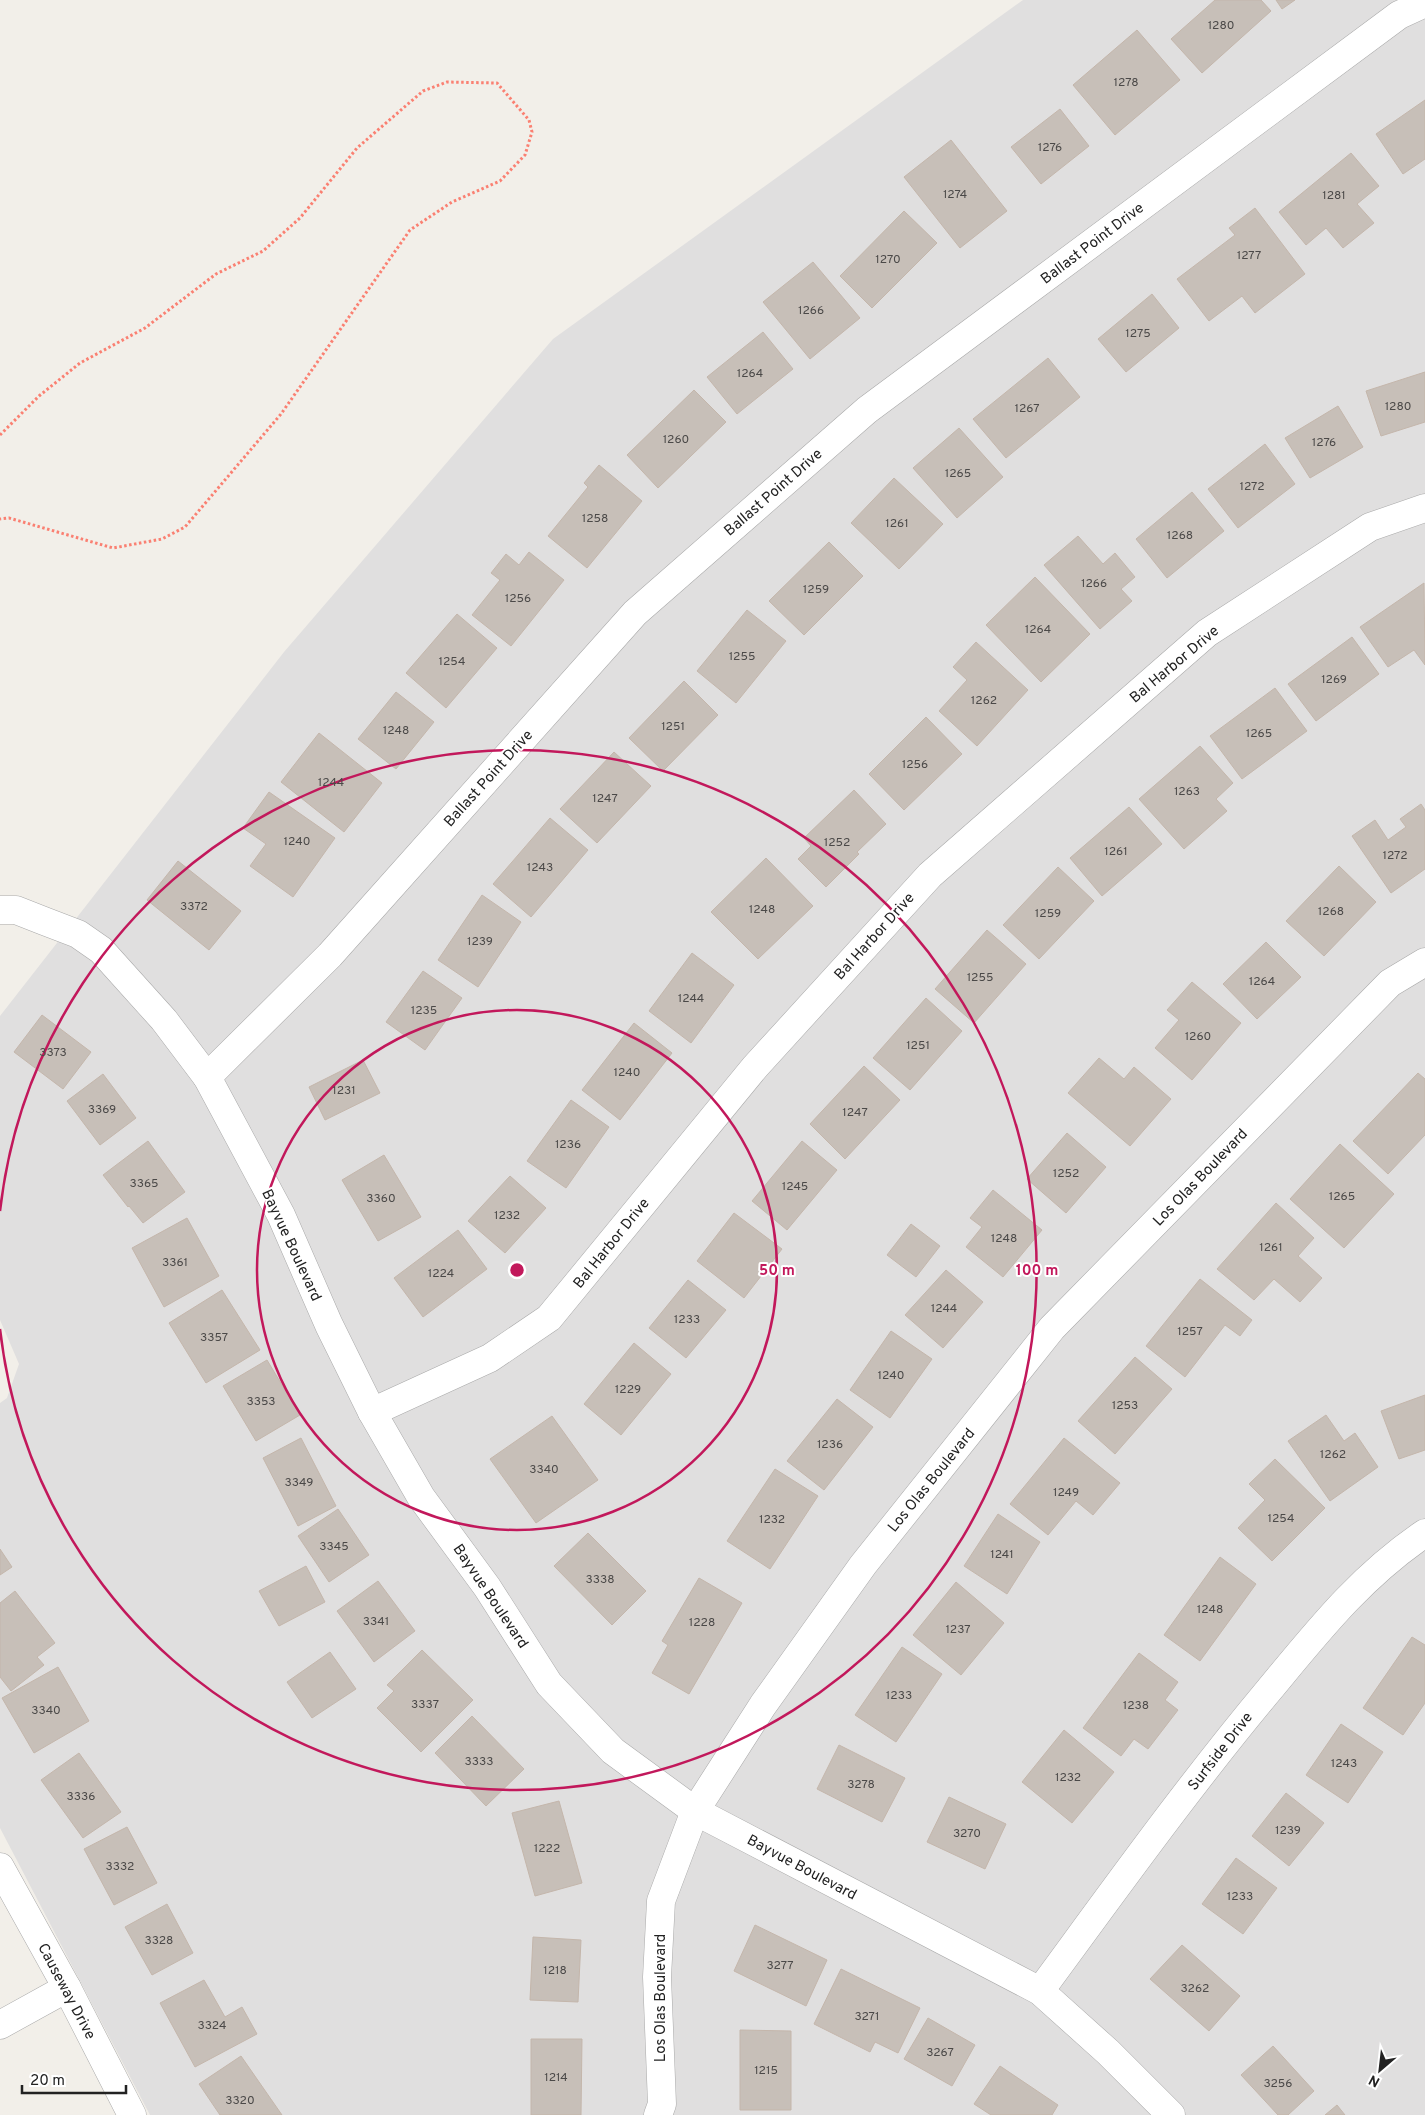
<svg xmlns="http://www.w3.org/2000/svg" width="1425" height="2115" viewBox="0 0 1425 2115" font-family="Overpass,sans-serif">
<rect width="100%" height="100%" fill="#f2efe9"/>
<!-- residential -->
<path fill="#e0dfdf" d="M1023 0H1425V2115H150L0 1828V1403L7 1398 19 1364 0 1320V1016L284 652 553 339Z"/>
<!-- building -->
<g fill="#c7bfb8" stroke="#c4b6ab">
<path d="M1215 0H1261L1271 11 1202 73 1171 39Z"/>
<path d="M1276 0H1295L1282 9Z"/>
<path d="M1137 30 1180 80 1115 135 1073 85Z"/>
<path d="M1425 100V159L1403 174 1376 134Z"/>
<path d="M1060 109 1089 146 1041 184 1011 147Z"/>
<path d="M951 140 1007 211 960 248 904 177Z"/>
<path d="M1351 153 1379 186 1357 204 1374 223 1343 248 1326 228 1306 245 1279 212Z"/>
<path d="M1255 208 1305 274 1255 313 1242 296 1209 321 1177 279 1235 235 1229 228Z"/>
<path d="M904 211 937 243 872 308 840 276Z"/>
<path d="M813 262 860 318 810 359 763 302Z"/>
<path d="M1152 294 1179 328 1126 372 1098 339Z"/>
<path d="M763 332 793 369 737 414 707 377Z"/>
<path d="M1048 358 1080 397 1006 458 973 419Z"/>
<path d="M1425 372V422L1381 436 1366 391Z"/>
<path d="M694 390 726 422 658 488 627 455Z"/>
<path d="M1338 406 1363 447 1310 478 1285 438Z"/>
<path d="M959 428 1003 477 957 518 913 468Z"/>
<path d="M1265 444 1295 484 1238 528 1208 489Z"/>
<path d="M599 465 642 501 587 568 548 536 588 487 584 483Z"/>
<path d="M894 478 943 524 899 569 851 523Z"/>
<path d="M1192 492 1224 531 1167 578 1136 539Z"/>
<path d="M1078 536 1103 564 1115 553 1135 577 1121 589 1132 601 1100 629 1044 565Z"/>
<path d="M829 542 863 576 804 635 769 601Z"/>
<path d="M529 552 564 580 511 646 472 615 500 580 491 573 506 554 519 565Z"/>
<path d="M1035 577 1090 634 1041 682 986 625Z"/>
<path d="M1424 583 1425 665 1414 650 1388 667 1360 627Z"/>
<path d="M747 610 786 641 736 703 697 671Z"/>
<path d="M457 614 497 648 446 708 406 673Z"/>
<path d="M1352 637 1379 674 1316 721 1288 684Z"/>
<path d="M976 642 1028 690 977 746 939 711 967 680 953 667Z"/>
<path d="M684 681 718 715 663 771 629 738Z"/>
<path d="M1275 688 1307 731 1242 779 1210 736Z"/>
<path d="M396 692 434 722 396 769 358 739Z"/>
<path d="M926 717 962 754 904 810 869 774Z"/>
<path d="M319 733 382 783 344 832 281 782Z"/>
<path d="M1200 746 1233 783 1216 799 1227 811 1184 849 1139 799Z"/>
<path d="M614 752 651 786 597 843 560 809Z"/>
<path d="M854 790 886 824 857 852 859 854 826 887 798 859 811 846 804 838Z"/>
<path d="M269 792 335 838 293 897 250 866 266 844 243 828Z"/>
<path d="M1421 804 1425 810V869L1391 893 1352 836 1375 820 1388 840 1406 827 1400 819Z"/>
<path d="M1129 807 1162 844 1102 896 1070 858Z"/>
<path d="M550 818 588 850 531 917 493 884Z"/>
<path d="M766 858 813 906 758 959 711 912Z"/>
<path d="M178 861 241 911 209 950 147 900Z"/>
<path d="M1339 866 1376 902 1324 956 1286 921Z"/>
<path d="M1058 867 1094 901 1039 959 1003 925Z"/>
<path d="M482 895 521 922 478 987 438 960Z"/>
<path d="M987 930 1026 964 974 1023 935 989Z"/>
<path d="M1266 942 1301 977 1257 1019 1223 984Z"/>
<path d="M692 953 734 985 691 1043 649 1011Z"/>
<path d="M423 971 462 998 425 1050 386 1022Z"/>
<path d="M1192 982 1241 1023 1192 1080 1155 1048 1179 1020 1167 1010Z"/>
<path d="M926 998 962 1031 910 1090 873 1058Z"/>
<path d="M42 1015 91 1052 63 1089 14 1052Z"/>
<path d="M634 1023 672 1053 620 1120 582 1090Z"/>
<path d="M1099 1058 1124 1079 1134 1067 1171 1099 1130 1146 1068 1093Z"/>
<path d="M363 1060 380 1093 325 1120 309 1087Z"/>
<path d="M864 1066 900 1100 845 1159 810 1124Z"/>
<path d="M1418 1073 1425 1079V1135L1388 1174 1353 1141Z"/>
<path d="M103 1074 136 1118 100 1145 67 1101Z"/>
<path d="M571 1100 609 1127 566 1188 527 1161Z"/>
<path d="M1067 1133 1106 1167 1066 1213 1027 1179Z"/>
<path d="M148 1141 185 1192 143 1223 129 1206 128 1207 103 1175Z"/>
<path d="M802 1141 837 1170 787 1230 752 1201Z"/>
<path d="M1340 1144 1394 1194 1344 1248 1290 1199Z"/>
<path d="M384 1155 421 1217 378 1241 342 1180Z"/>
<path d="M510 1176 546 1208 505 1253 468 1221Z"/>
<path d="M993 1190 1042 1230 1003 1277 966 1247 982 1227 970 1218Z"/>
<path d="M1276 1203 1314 1238 1298 1256 1322 1278 1300 1302 1274 1279 1254 1300 1217 1269Z"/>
<path d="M734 1213 782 1249 744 1298 697 1261Z"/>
<path d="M187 1218 219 1276 164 1307 132 1248Z"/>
<path d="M911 1224 940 1246 916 1277 887 1255Z"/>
<path d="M458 1230 487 1269 423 1317 394 1278Z"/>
<path d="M946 1270 983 1302 943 1348 905 1315Z"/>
<path d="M1200 1279 1252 1320 1240 1336 1225 1325 1185 1377 1146 1346Z"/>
<path d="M688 1280 726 1310 686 1358 649 1328Z"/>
<path d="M222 1290 260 1350 206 1383 169 1323Z"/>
<path d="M891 1331 932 1359 890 1418 850 1390Z"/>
<path d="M634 1343 671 1374 621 1435 584 1404Z"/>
<path d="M1135 1357 1172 1389 1115 1454 1078 1421Z"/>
<path d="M267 1360 300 1415 256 1441 223 1386Z"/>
<path d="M1425 1395V1450L1399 1459 1381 1411Z"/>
<path d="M837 1399 873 1427 824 1490 787 1461Z"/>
<path d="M1326 1415 1344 1441 1355 1433 1378 1467 1330 1501 1288 1441Z"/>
<path d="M552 1416 598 1480 536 1523 490 1459Z"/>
<path d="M301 1438 336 1506 298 1526 263 1458Z"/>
<path d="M1064 1438 1120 1483 1093 1515 1076 1501 1048 1535 1010 1504Z"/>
<path d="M1275 1459 1325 1508 1272 1561 1238 1528 1265 1500 1249 1484Z"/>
<path d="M775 1469 818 1496 770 1569 727 1541Z"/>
<path d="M338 1509 369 1555 329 1582 298 1536Z"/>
<path d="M998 1514 1040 1542 1007 1594 964 1566Z"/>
<path d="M588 1533 646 1591 612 1625 554 1566Z"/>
<path d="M0 1549 12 1567 0 1575Z"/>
<path d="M1220 1557 1256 1584 1200 1661 1164 1635Z"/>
<path d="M306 1566 325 1602 279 1626 259 1591Z"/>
<path d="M699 1578 742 1603 689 1694 652 1673 668 1645 662 1641Z"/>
<path d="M378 1581 415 1631 374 1662 337 1611Z"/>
<path d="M956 1582 1004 1623 961 1675 913 1635Z"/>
<path d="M15 1591 55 1643 37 1657 44 1665 11 1691 0 1677V1603Z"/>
<path d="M1412 1637 1425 1645V1703L1403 1735 1363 1708Z"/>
<path d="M902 1647 942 1674 896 1742 855 1715Z"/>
<path d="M422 1650 473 1700 421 1752 377 1708 394 1691 387 1685Z"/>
<path d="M330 1652 356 1689 312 1718 287 1682Z"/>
<path d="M1139 1653 1178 1682 1165 1700 1178 1710 1148 1749 1134 1739 1121 1756 1083 1728Z"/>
<path d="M58 1667 89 1721 34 1753 2 1698Z"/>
<path d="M472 1716 524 1769 486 1806 435 1753Z"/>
<path d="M1341 1724 1383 1752 1348 1803 1306 1775Z"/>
<path d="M1064 1730 1114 1772 1072 1823 1022 1782Z"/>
<path d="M839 1745 905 1778 882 1822 817 1789Z"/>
<path d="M79 1753 121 1812 83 1838 41 1780Z"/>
<path d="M1286 1793 1324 1823 1289 1866 1252 1836Z"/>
<path d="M949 1797 1006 1824 985 1869 927 1842Z"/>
<path d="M559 1801 582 1883 535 1896 512 1813Z"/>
<path d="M127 1827 157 1883 114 1905 84 1849Z"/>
<path d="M1236 1858 1277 1888 1243 1934 1202 1904Z"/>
<path d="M167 1904 193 1953 152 1975 125 1927Z"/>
<path d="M755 1925 827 1960 806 2006 734 1971Z"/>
<path d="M533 1937 581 1940 578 2002 530 2000Z"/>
<path d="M1182 1945 1240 1996 1209 2031 1150 1979Z"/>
<path d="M841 1969 920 2008 898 2053 875 2042 870 2052 814 2024Z"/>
<path d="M204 1980 225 2017 242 2007 257 2034 195 2067 160 2003Z"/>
<path d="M928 2018 975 2045 952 2086 904 2059Z"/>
<path d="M740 2030 791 2031V2110H740Z"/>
<path d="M531 2039H582L581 2115H531Z"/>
<path d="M1273 2046 1314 2091 1288 2115H1278L1241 2075Z"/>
<path d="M241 2056 282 2115H220L199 2084Z"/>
<path d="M1000 2066 1058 2105 1052 2115H991L974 2104Z"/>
<path d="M1337 2105 1345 2115H1325Z"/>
</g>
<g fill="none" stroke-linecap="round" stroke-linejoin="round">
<!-- minor casing -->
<g stroke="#a9a9a9" stroke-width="29">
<g id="minor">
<path d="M0 910H16L44 921 78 934 101 950 164 1020 207 1077 281 1215 329 1325 372 1412 421 1497 487 1587 549 1684 613 1751 695 1811 1040 1991 1108 2052 1171 2115"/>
<path d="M207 1077 330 955 635 613 867 410 1399 15 1425 3"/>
<path d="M372 1412 490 1358 549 1318 755 1067 930 875 1207 633 1370 527 1425 508"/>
<path d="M0 1867 67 1988 132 2115"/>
<path d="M1040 1991C1115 1889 1188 1787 1269 1690 1318 1631 1360 1577 1425 1533"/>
<path d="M0 2025 67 1988"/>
<path d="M658 2115 662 2104 657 1977 661 1901 695 1811 763 1705 863 1565 1052 1328 1390 983 1425 962"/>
</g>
</g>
<!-- path -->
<path stroke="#fa8072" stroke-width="3" stroke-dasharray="2.5 2.5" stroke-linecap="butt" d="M0 435 39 396 80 363 145 328 216 274 263 251 300 218 357 148 423 91 447 82 497 83 529 120 532 132 525 155 500 181 452 202 410 230 281 414 185 527 162 539 113 548 9 518 0 519"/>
<!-- minor -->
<use href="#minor" stroke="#fff" stroke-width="28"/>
</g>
<!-- distance rings -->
<g fill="none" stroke="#c2185b" stroke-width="2.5">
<circle cx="517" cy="1270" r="260"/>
<path d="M0 1211A520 520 0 1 1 0 1329"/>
</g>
<g text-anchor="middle" stroke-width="4" stroke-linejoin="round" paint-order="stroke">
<!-- number labels -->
<g font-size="12" fill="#4b4948">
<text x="1221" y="29">1280</text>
<text x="1126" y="86">1278</text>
<text x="1050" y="151">1276</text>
<text x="955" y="198">1274</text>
<text x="1334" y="199">1281</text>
<text x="1249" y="259">1277</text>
<text x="888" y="263">1270</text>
<text x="811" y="314">1266</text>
<text x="1138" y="337">1275</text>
<text x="750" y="377">1264</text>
<text x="1398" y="410">1280</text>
<text x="1027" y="412">1267</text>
<text x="676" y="443">1260</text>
<text x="1324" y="446">1276</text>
<text x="958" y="477">1265</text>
<text x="1252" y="490">1272</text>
<text x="595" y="522">1258</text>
<text x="897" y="527">1261</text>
<text x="1180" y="539">1268</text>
<text x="1094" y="587">1266</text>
<text x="816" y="593">1259</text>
<text x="518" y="602">1256</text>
<text x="1038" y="633">1264</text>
<text x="742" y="660">1255</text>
<text x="452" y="665">1254</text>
<text x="1334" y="683">1269</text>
<text x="984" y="704">1262</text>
<text x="673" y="730">1251</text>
<text x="396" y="734">1248</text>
<text x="1259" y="737">1265</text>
<text x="915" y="768">1256</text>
<text x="331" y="786">1244</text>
<text x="1187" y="795">1263</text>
<text x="605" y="802">1247</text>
<text x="297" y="845">1240</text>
<text x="837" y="846">1252</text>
<text x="1116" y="855">1261</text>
<text x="1395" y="859">1272</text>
<text x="540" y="871">1243</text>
<text x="194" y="910">3372</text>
<text x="762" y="913">1248</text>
<text x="1331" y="915">1268</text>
<text x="1048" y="917">1259</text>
<text x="480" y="945">1239</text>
<text x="980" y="981">1255</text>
<text x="1262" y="985">1264</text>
<text x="691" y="1002">1244</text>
<text x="424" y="1014">1235</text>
<text x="1198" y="1040">1260</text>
<text x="918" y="1049">1251</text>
<text x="53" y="1056">3373</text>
<text x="627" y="1076">1240</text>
<text x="344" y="1094">1231</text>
<text x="102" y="1113">3369</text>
<text x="855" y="1116">1247</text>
<text x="568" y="1148">1236</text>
<text x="1066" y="1177">1252</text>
<text x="144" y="1187">3365</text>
<text x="795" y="1190">1245</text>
<text x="1342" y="1200">1265</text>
<text x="381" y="1202">3360</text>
<text x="507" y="1219">1232</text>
<text x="1004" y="1242">1248</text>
<text x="1271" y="1251">1261</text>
<text x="175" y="1266">3361</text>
<text x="441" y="1277">1224</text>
<text x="944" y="1312">1244</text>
<text x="687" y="1323">1233</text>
<text x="1190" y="1335">1257</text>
<text x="214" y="1341">3357</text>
<text x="891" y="1379">1240</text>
<text x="628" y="1393">1229</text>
<text x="261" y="1405">3353</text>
<text x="1125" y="1409">1253</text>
<text x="830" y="1448">1236</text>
<text x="1333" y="1458">1262</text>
<text x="544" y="1473">3340</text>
<text x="299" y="1486">3349</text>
<text x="1066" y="1496">1249</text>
<text x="1281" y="1522">1254</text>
<text x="772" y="1523">1232</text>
<text x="334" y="1550">3345</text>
<text x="1002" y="1558">1241</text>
<text x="600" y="1583">3338</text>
<text x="1210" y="1613">1248</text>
<text x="376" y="1625">3341</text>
<text x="702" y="1626">1228</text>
<text x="958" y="1633">1237</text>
<text x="899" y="1699">1233</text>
<text x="425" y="1708">3337</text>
<text x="1136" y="1709">1238</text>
<text x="46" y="1714">3340</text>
<text x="479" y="1765">3333</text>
<text x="1344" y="1767">1243</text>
<text x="1068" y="1781">1232</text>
<text x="861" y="1788">3278</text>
<text x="81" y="1800">3336</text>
<text x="1288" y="1834">1239</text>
<text x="967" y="1837">3270</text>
<text x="547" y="1852">1222</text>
<text x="120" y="1870">3332</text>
<text x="1240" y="1900">1233</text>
<text x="159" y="1944">3328</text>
<text x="780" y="1969">3277</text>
<text x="555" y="1974">1218</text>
<text x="1195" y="1992">3262</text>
<text x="867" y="2020">3271</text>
<text x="212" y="2029">3324</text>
<text x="940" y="2056">3267</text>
<text x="766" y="2074">1215</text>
<text x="556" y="2081">1214</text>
<text x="1278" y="2087">3256</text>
<text x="240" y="2104">3320</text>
</g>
<!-- street labels -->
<g font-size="15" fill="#222" stroke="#fff">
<text transform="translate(1092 243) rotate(-37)" y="5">Ballast Point Drive</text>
<text transform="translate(773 492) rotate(-41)" y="5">Ballast Point Drive</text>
<text transform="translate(1174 664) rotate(-40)" y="5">Bal Harbor Drive</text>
<text transform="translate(488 778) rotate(-48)" y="5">Ballast Point Drive</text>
<text transform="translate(874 936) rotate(-48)" y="5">Bal Harbor Drive</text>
<text transform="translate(1200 1177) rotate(-46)" y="5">Los Olas Boulevard</text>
<text transform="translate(611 1243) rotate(-51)" y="5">Bal Harbor Drive</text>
<text transform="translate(292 1245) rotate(65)" y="5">Bayvue Boulevard</text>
<text transform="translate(931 1480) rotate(-51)" y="5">Los Olas Boulevard</text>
<text transform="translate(491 1596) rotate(56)" y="5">Bayvue Boulevard</text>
<text transform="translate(1220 1751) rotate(-52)" y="5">Surfside Drive</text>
<text transform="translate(802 1867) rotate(28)" y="5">Bayvue Boulevard</text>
<text transform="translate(67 1991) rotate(62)" y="5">Causeway Drive</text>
<text transform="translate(660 1998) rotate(-90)" y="5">Los Olas Boulevard</text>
</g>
</g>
<circle cx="517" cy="1270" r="8" fill="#c2185b" stroke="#fff" stroke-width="2.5"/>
<g font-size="15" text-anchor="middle" font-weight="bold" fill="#c2185b" stroke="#fff" stroke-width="4" stroke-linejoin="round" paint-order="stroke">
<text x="777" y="1275">50 m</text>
<text x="1037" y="1275">100 m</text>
</g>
<!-- north arrow -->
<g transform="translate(1380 2070) rotate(208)" stroke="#ffffff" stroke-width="4" paint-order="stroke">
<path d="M0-4L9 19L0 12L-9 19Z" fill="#222222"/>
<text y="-8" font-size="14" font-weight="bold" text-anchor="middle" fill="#222222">N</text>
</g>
<!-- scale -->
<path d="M22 2085v8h104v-8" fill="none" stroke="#222222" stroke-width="2.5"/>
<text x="30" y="2085" font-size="15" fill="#222222" stroke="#ffffff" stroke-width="4" paint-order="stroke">20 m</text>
</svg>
